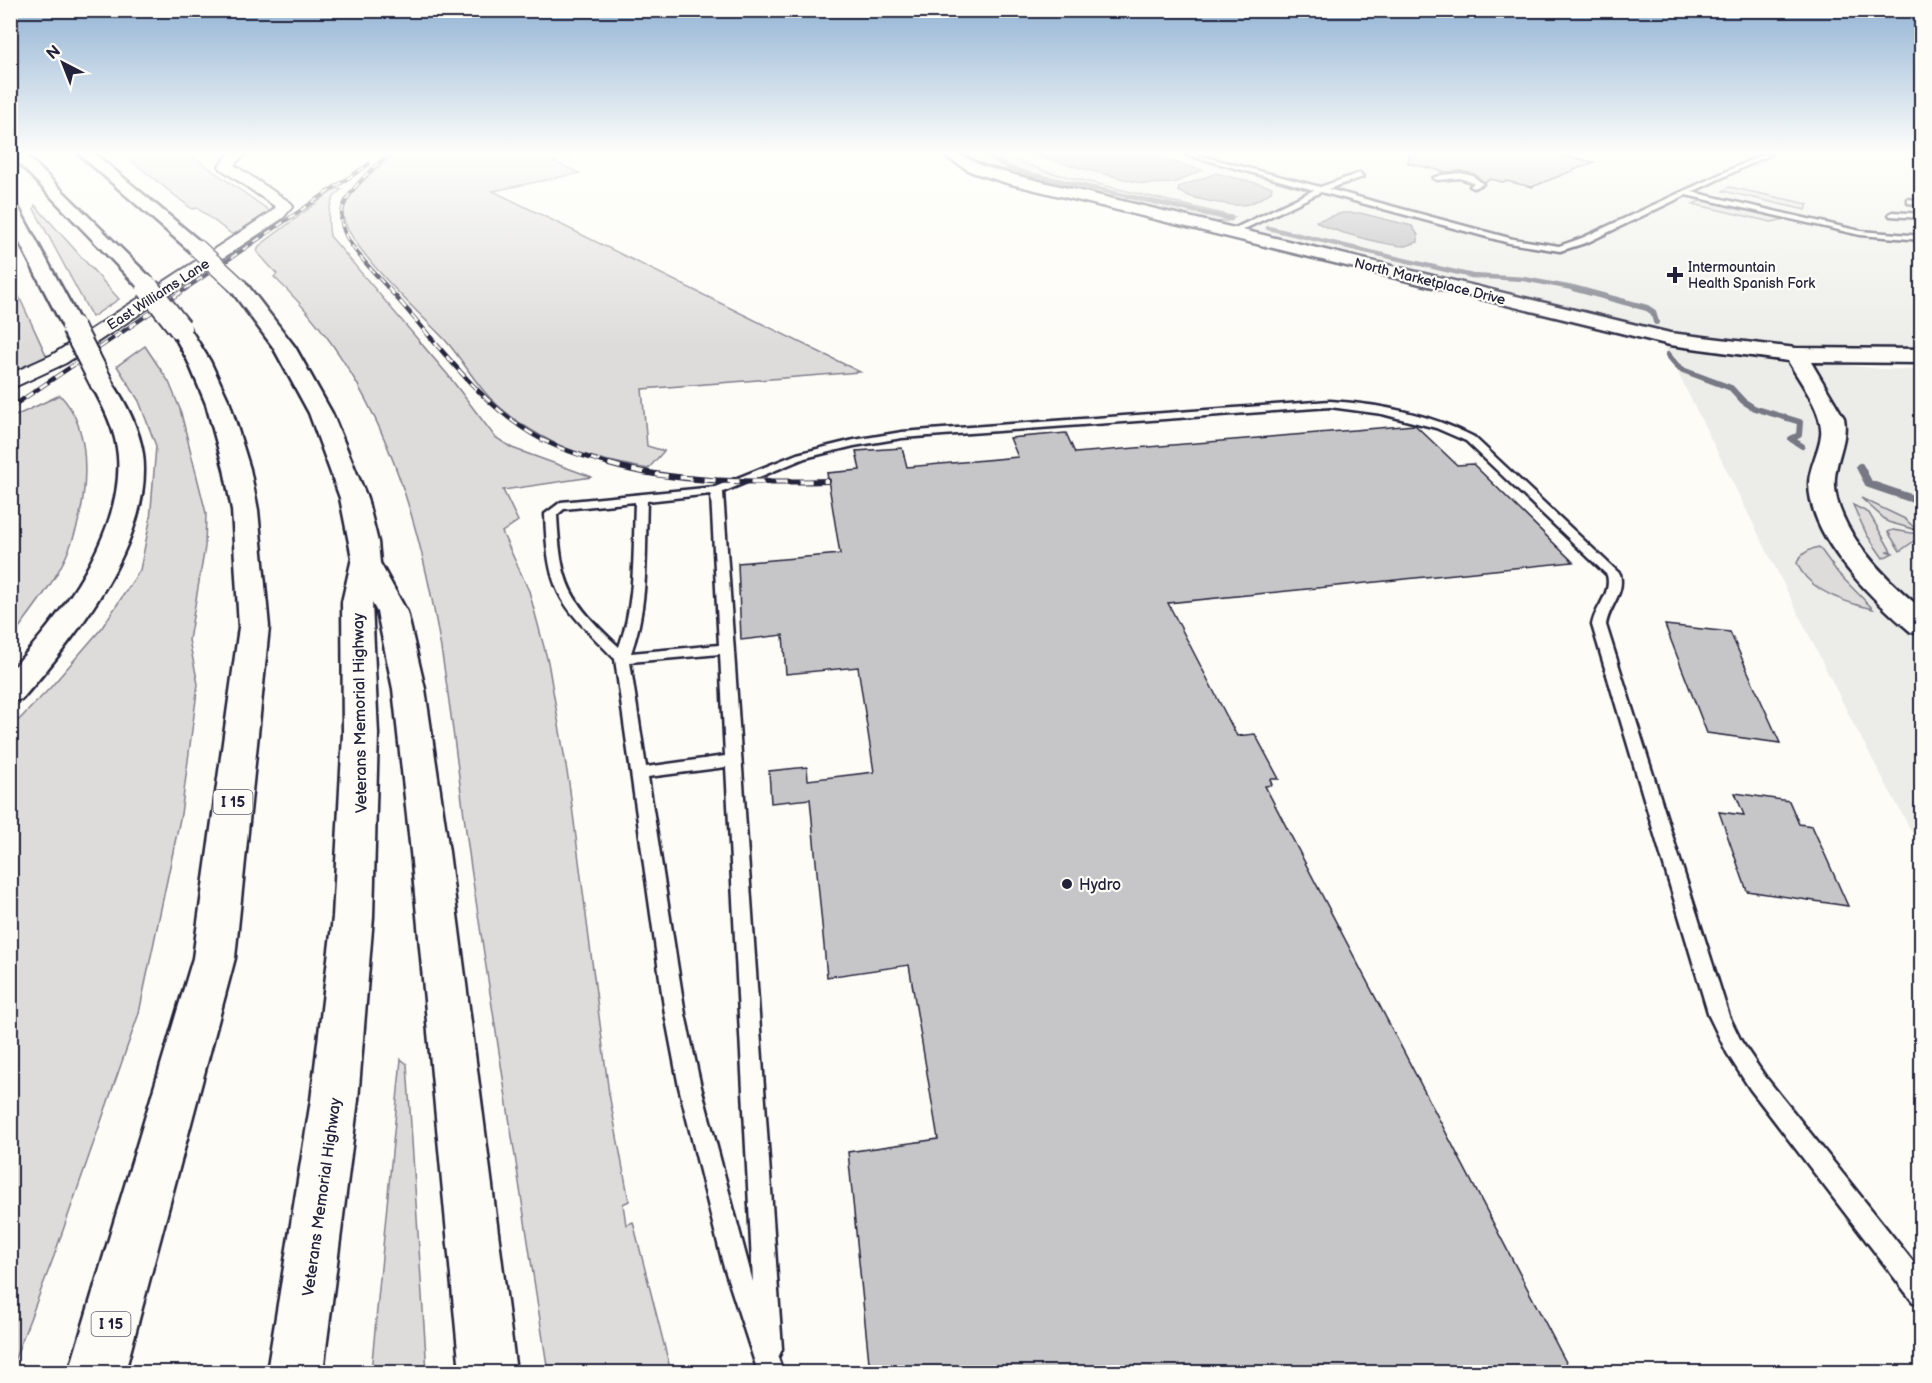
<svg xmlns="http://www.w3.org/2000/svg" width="1932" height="1383" viewBox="0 0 1932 1383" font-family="'Balsamiq Sans',sans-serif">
<rect width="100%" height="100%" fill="#fdfcf7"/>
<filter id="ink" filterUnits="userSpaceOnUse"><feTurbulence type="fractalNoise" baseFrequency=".0167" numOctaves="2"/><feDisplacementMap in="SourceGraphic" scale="12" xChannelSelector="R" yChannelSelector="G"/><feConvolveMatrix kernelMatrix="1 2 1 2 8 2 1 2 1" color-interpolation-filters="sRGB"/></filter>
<g filter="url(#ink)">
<!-- built -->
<g fill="#ecece9">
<path d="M961 154H1921V349L1806 350 1677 334 1009 175 980 165Z"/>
<path d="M1665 347 1882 369 1921 370V849L1853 723Z"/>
</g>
<!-- green -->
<g fill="#dddcdb" stroke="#807f8b" stroke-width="1.5">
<path d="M123 154H189L270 211 233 235 197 208 192 209Z"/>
<path d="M394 154H536L580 173 493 191 860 372 642 389 647 446 664 451 648 469C612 462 574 455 543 437 525 427 506 414 491 399 474 382 462 359 446 341 425 318 339 240 343 211 346 192 380 166 394 154Z"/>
<path d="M964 154H999L1044 171 1235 217 1228 221 1214 222 1017 176 989 167Z"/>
<path d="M1729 187 1808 204 1806 210 1723 191Z"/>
<path d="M335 189H342C327 200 327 219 330 236L448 375 495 437 512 448 592 477 503 490 518 521 502 532 529 591 548 662 569 783 609 1094 629 1201 623 1204 626 1225 633 1222 671 1372H548C523 1211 498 1050 474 888 442 678 439 433 274 277L277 274 257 252 259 246Z"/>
<path d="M1700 201 1709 202 1786 219 1771 222 1693 204Z"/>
<path d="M35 205 119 299 92 317 34 209Z"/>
<path d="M10 277 47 357V360L10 376Z"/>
<path d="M145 346 169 382 180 409 206 513 205 547 189 640 198 684 181 814 139 1013 54 1256 11 1369V728L50 688 101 629 140 570 150 521 156 446 139 401 117 366Z"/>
<path d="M60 395C97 433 87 509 67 554 54 584 30 612 11 639V418Z"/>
<path d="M1861 498 1905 519 1917 530 1888 522Z"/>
<path d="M1853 505 1869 513 1891 551H1886L1893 553 1883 558 1867 535Z"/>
<path d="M1893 530 1918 534 1914 541 1900 551 1888 532Z"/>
<path d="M1819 547 1838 573 1873 609C1846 603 1808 591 1797 563 1801 553 1810 549 1819 547Z"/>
<path d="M401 1059 407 1064 427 1372H371Z"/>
</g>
<!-- water -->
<g fill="#b2b2b7" stroke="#787885" stroke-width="1.5">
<path d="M1026 154H1145L1202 170 1174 183 1144 184Z"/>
<path d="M1216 173 1272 187 1271 192C1264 196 1257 201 1249 204 1235 208 1191 199 1178 191L1179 187Z"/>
<path d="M1342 213H1360L1412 226 1418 235V242C1413 243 1408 246 1404 246 1390 246 1324 230 1316 221Z"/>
</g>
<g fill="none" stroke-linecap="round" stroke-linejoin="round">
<!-- stream-far2 -->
<g stroke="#787885" stroke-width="4.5">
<path d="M986 154 1009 168 1029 174 1231 219"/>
<path d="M1268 228 1472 276 1524 279 1578 289"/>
</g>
<!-- stream-far1 -->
<g stroke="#787885" stroke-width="6">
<path d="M1573 288 1647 308 1653 312 1656 322"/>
<path d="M1668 355 1680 369 1731 388 1743 401 1754 408 1800 422 1799 435 1791 439 1802 446"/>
</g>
<!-- stream -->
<path stroke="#787885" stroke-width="8" d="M1860 467 1869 484 1922 502"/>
</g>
<!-- building -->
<g fill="#c6c6c8" stroke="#22223b" stroke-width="1.5">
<path d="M1409 154H1554L1594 162 1532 187 1506 181 1502 182 1491 179 1484 182 1474 174 1460 171 1446 172 1408 163Z"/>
<path d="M1415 425 1457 465 1473 464 1573 562 1168 603 1237 736 1255 734 1279 779H1270L1272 785 1265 786 1571 1372H870L848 1152 938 1139 909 965 827 977 810 799 771 803 769 771 807 767 808 780 874 772 858 667 786 674 783 635 741 640 738 563 840 554 827 473 860 470 856 451 902 448 907 467 1018 457 1010 438 1066 433 1075 453Z"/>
<path d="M1665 625 1730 632 1780 743 1707 733Z"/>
<path d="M1735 793 1789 801 1799 824 1812 826 1848 906 1747 891 1719 812 1744 815Z"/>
</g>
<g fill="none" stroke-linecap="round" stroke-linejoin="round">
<!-- service casing -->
<g stroke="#22223b" stroke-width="5">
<g id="service">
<path d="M1185 154H1194L1320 187 1360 173 1363 177 1328 189 1513 239 1559 246 1582 238 1764 154H1771L1692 192 1860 231 1922 236V240L1860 235 1686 195 1588 242 1560 251 1509 243 1321 192 1232 235H1229V231L1314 190Z"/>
<path d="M1460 173 1473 176 1483 184 1474 188 1470 186 1474 183 1460 178 1437 180 1433 178 1442 175Z"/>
<path d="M1908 199 1922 201V205L1908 203Z"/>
<path d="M1893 212 1922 214V218L1890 216 1889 214Z"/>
<path d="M1330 401C1379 404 1430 414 1474 437L1620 574C1625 594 1609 606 1606 625L1729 1016 1741 1041 1764 1075 1922 1273V1305L1913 1302 1750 1089 1727 1053 1709 1016 1592 625C1595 607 1612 594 1607 575L1466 441 1436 428 1382 414 1330 407 902 438 854 446 805 458 723 492 782 1349 778 1358 783 1372H758L723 1264 679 1087 665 1014 615 659C560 603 548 596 545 514L561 502 715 487 797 454 854 440 902 432ZM711 494 719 645 631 653C649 604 645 552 647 501ZM635 502C633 550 636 601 619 647 568 599 561 586 557 515L564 509ZM720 654 725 756 646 767 630 662ZM726 767 753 1282 701 1087 685 1014 648 777Z"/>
</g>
</g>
<!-- minor casing -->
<g stroke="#22223b" stroke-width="4">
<path id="minor" d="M228 154H245L234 165 291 203 293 206 283 218 66 363 10 389V374L52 355 271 212 276 207 221 169 219 166Z"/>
</g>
<!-- tertiary casing -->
<g stroke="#22223b" stroke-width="5">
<path id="tertiary" d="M941 154H959L982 166 1018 176 1670 333 1796 348 1922 349V363L1811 362 1844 418C1848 439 1837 456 1835 477 1831 526 1887 581 1922 609V634L1911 632C1871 598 1810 539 1809 484 1809 467 1819 452 1821 435 1824 413 1799 380 1788 361L1670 345 1007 183 972 172Z"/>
</g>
<!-- motorway casing -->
<g stroke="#22223b" stroke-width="5">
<g id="motorway">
<path d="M10 154H25L151 278 154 282 151 286H137Z"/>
<path d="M79 154H95L203 244 206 248 203 252H191Z"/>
<path d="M10 202 18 207 83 327 80 331 73 333 66 331 63 327 10 224Z"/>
<path d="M238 280 245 282 295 347 332 413 367 498 378 542 380 563 407 612 425 689 449 852 516 1372H460L411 852 393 689 377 612 372 603 378 734 373 917 358 1100 323 1372H267L311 1100 333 917 343 734 342 602 352 558 340 498 309 413 273 347 228 286 231 282Z"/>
<path d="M180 322 187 324 210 361 230 404 250 469 258 510 269 627 235 958 125 1372H69L193 958 239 627 232 510 224 469 206 404 188 361 170 328 173 324Z"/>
<path d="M102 377 110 379C125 401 139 428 143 454 154 539 74 640 22 699L10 702V671C60 618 124 533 118 456 116 430 103 406 91 384L94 379Z"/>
</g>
</g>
<!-- service -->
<use href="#service" fill="#fdfcf7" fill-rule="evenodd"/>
<!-- minor -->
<use href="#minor" fill="#fdfcf7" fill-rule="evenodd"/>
<!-- tertiary -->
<use href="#tertiary" fill="#fdfcf7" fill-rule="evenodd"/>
<!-- motorway -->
<use href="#motorway" fill="#fdfcf7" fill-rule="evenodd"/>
<!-- rail-far2 casing -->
<g stroke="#22223b" stroke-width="4">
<g id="rail-far2">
<path d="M389 154C320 214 331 226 389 289"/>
<path d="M565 154 569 156"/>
<path d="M185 289 369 164"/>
</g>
</g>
<!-- rail-far1 casing -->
<g stroke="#22223b" stroke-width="4.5">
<g id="rail-far1">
<path d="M388 288C435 339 478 405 541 439 564 451 589 458 614 465"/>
<path d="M10 408 187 288"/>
</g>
</g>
<!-- rail casing -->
<g stroke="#22223b" stroke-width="6">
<path id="rail" d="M609 464C679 484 756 482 828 481"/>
</g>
<!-- rail-far2 -->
<use href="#rail-far2" stroke="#fdfcf7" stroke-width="2" stroke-dasharray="7" stroke-linecap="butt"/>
<!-- rail-far1 -->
<use href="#rail-far1" stroke="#fdfcf7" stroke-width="3" stroke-dasharray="9" stroke-linecap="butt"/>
<!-- rail -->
<use href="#rail" stroke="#fdfcf7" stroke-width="4" stroke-dasharray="12" stroke-linecap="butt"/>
<!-- motorway-bridge-far1 casing -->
<g stroke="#22223b" stroke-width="20" stroke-linecap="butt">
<g id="motorway-bridge-far1">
<path d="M197 248 238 286"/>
<path d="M144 282 150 289"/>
</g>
</g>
<!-- motorway-bridge casing -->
<g stroke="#22223b" stroke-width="26" stroke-linecap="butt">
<g id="motorway-bridge">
<path d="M148 288 180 328"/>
<path d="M73 327 102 384"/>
</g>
</g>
<!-- motorway-bridge-far1 -->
<use href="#motorway-bridge-far1" stroke="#fdfcf7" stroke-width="17"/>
<!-- motorway-bridge -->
<use href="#motorway-bridge" stroke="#fdfcf7" stroke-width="22"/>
</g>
</g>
<!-- sky -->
<linearGradient id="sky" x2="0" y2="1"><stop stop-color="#92b3d4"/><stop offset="0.44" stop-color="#fefefb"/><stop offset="1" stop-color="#fefefb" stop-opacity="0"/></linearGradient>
<rect width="1932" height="347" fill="url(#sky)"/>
<!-- markers -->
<g fill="#22223b" stroke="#fdfcf7" stroke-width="2">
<path d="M1672 266h6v6h6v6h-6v6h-6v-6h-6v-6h6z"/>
<circle cx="1067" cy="884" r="6"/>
</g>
<g text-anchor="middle" stroke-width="4.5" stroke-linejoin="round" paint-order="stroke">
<!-- far-poi labels -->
<g font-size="14" fill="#22223b" stroke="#fdfcf7" text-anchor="start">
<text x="1688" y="272">Intermountain<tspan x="1688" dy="16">Health Spanish Fork</tspan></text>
</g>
<!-- far-street labels -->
<g font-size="14" fill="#22223b" stroke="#fdfcf7">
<text transform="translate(1430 281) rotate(14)" y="5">North Marketplace Drive</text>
<text transform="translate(158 294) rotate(-33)" y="5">East Williams Lane</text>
</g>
<!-- shield labels -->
<g fill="#fdfcf7" stroke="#646373" stroke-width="1.5">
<rect x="213.5" y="790" width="39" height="24" rx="4.5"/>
<rect x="91.5" y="1312" width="39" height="24" rx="4.5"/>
</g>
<g font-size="15" font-weight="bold" fill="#22223b">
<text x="233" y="807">I 15</text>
<text x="111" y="1329">I 15</text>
</g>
<!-- street labels -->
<g font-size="16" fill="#22223b" stroke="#fdfcf7">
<text transform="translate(359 713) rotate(-91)" y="6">Veterans Memorial Highway</text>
<text transform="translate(321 1197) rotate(-82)" y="6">Veterans Memorial Highway</text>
</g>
<!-- poi labels -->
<g font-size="16" fill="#22223b" stroke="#fdfcf7" text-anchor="start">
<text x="1079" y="890">Hydro</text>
</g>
</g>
<!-- margin -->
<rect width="1932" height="1383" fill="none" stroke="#fdfcf7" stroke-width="36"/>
<rect x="18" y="18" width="1896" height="1347" fill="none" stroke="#22223b" stroke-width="2" filter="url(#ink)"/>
<!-- north arrow -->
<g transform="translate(63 63) rotate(318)" stroke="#fdfcf7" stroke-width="4.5" paint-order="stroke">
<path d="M0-4.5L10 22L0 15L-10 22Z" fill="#22223b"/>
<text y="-9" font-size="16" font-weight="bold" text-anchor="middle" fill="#22223b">N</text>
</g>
</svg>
